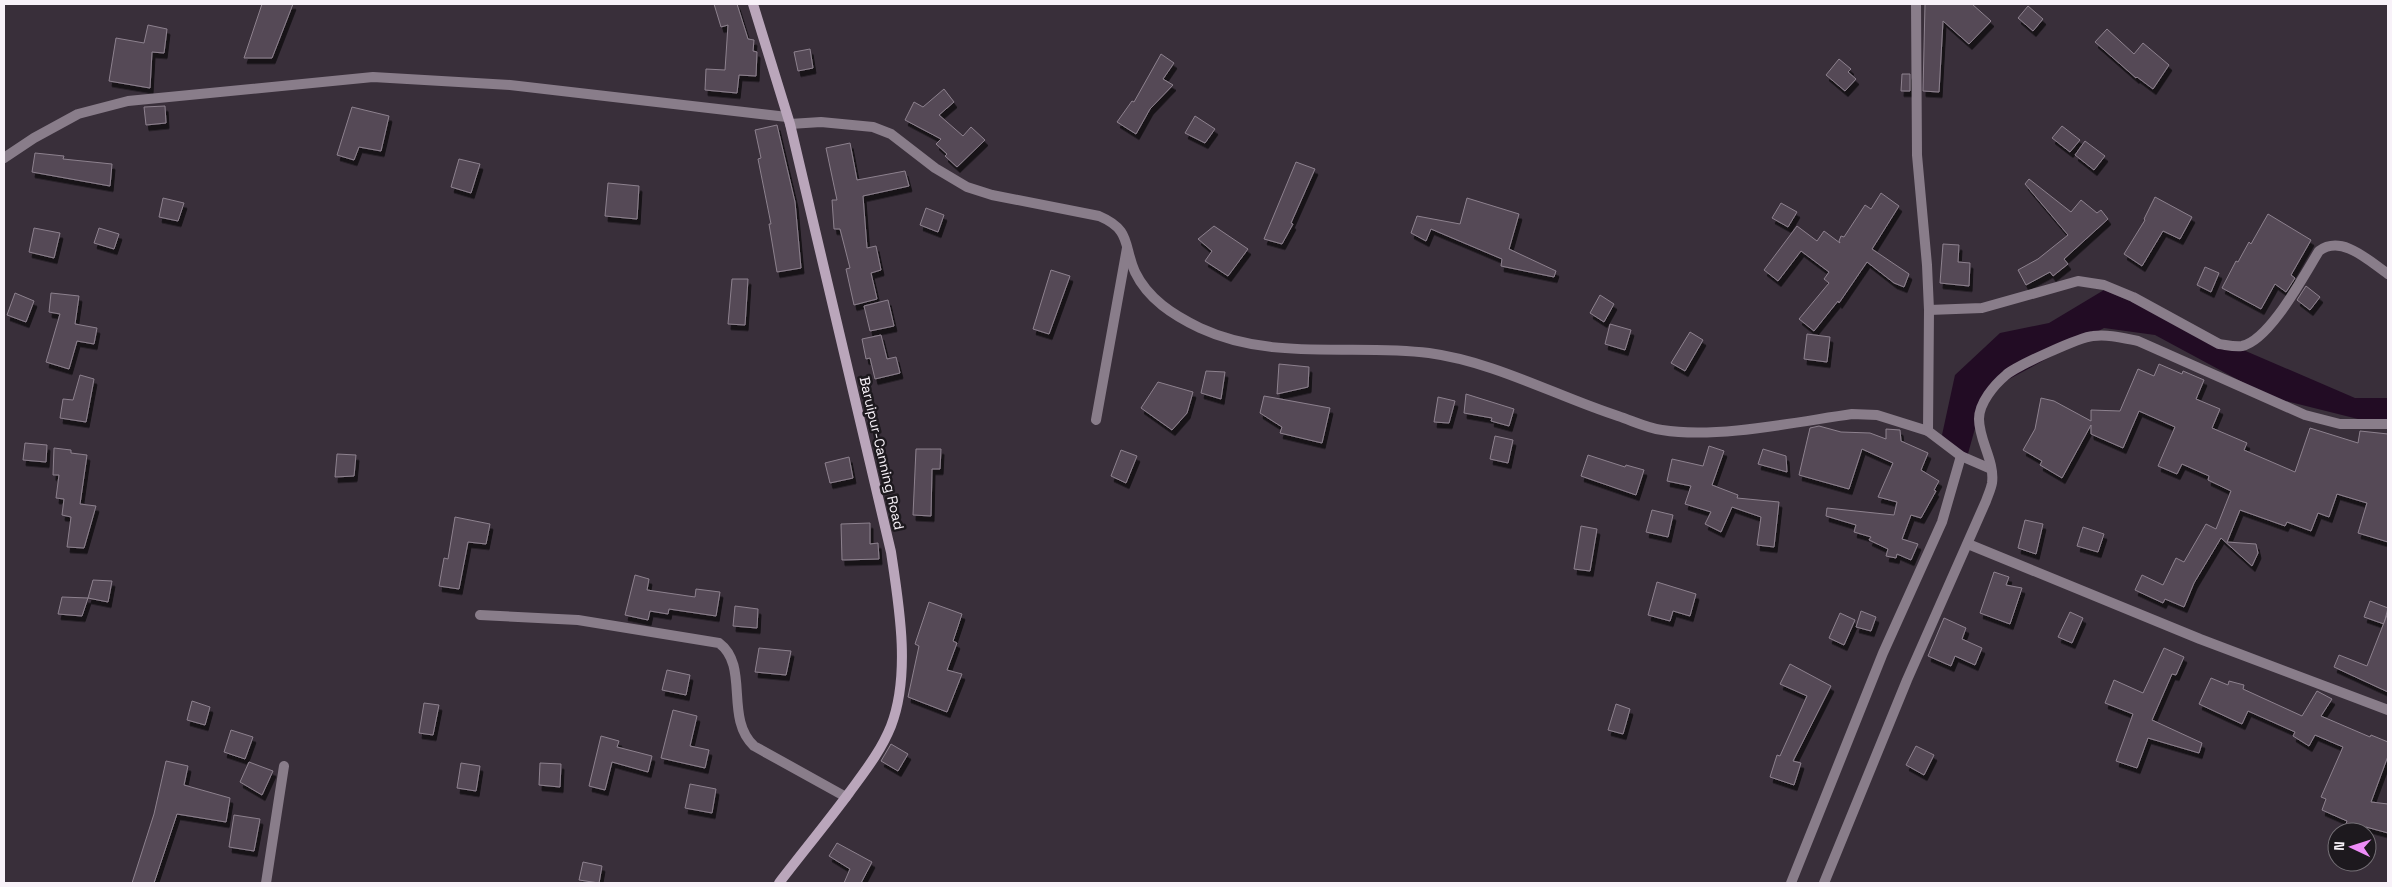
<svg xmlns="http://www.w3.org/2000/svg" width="2392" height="887" viewBox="0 0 2392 887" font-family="'Space Grotesk',sans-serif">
<defs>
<filter id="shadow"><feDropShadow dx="3" dy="5.5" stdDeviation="0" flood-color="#0009"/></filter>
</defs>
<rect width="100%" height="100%" fill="#392f3a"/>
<!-- water -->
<path fill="#220c24" d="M2104 290 2355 398H2388V421L2370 422 2270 397 2155 335 2104 328 1985 392 1966 461 1942 435 1955 375 2000 333 2049 323Z"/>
<!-- building -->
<g fill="#554a56" stroke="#8d818e" filter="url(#shadow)">
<path d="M262 4H293L272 58H244Z"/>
<path d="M714 4H737L748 39 754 40 753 51 757 52 756 76 739 75 737 93 705 90 706 69 725 70 728 25 721 27Z"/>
<path d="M1925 4H1972L1991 21 1969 44 1943 21 1939 92 1923 91Z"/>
<path d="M2028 6 2043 19 2033 31 2018 18Z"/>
<path d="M148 25 167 29 164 53 152 52 150 88 109 81 116 38 144 43Z"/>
<path d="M2107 29 2134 54 2143 43 2169 65 2153 89 2137 77 2136 78 2095 42Z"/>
<path d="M810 49 813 68 798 71 794 52Z"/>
<path d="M1161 54 1174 63 1163 79 1173 85 1150 109 1136 134 1117 122 1132 101 1134 102Z"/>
<path d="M1839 59 1851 69 1848 72 1856 79 1845 91 1826 75Z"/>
<path d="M1902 74H1910V91H1901Z"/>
<path d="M944 89 954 102 939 115 963 136 971 127 985 140 957 167 945 156 947 154 936 144 941 139 905 120 914 102 923 107Z"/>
<path d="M165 106 166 123 146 125 144 107Z"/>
<path d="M352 107 389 116 381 151 359 147 354 160 337 155Z"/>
<path d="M1195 116 1215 129 1205 143 1185 133Z"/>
<path d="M777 125 795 202 801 268 777 272 769 224H771L758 159 761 158 755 130Z"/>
<path d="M2062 126 2080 140 2070 152 2052 138Z"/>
<path d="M2085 141 2105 156 2094 170 2075 155Z"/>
<path d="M850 143 857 180 905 171 909 186 863 196 867 248 876 246 881 270 871 273 877 299 854 305 846 269 850 268 840 229H834L832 200H837L826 148Z"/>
<path d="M35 153 64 156 63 159 112 164 110 186 32 172Z"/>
<path d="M459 159 480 164 471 193 451 187Z"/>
<path d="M1296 162 1315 169 1291 223 1293 224 1282 244 1264 239Z"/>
<path d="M2029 179 2071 212 2081 200 2097 213 2101 210 2108 219 2064 259 2068 264 2053 276 2050 272 2026 285 2018 270 2038 259 2068 235 2025 184Z"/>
<path d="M608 183 639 186 637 219 605 216Z"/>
<path d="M1881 193 1899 206 1872 249 1909 274 1904 287 1894 283 1867 262 1839 303 1838 301 1814 331 1799 319 1829 283 1824 279 1829 272 1801 251 1778 281 1764 270 1797 226 1817 241 1824 231 1840 243 1839 241 1841 236 1844 237 1865 205 1871 209Z"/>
<path d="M2155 197 2192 217 2180 239 2163 231 2142 266 2124 254 2145 220 2144 219Z"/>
<path d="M163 198 184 203 178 221 159 217Z"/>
<path d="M1467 198 1519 214 1509 249 1556 271 1554 277 1501 266 1502 259 1431 229 1426 241 1411 233 1417 216 1460 224Z"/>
<path d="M1781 203 1797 212 1788 227 1772 218Z"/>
<path d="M926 208 944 215 938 232 920 225Z"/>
<path d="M2268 214 2311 240 2291 275 2295 278 2286 292 2275 284 2261 309 2222 288 2236 261 2238 262 2249 242 2251 244Z"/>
<path d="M1214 226 1248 249 1228 276 1205 261 1212 251 1198 239Z"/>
<path d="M34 228 60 233 54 258 29 252Z"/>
<path d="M99 228 119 234 114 249 94 243Z"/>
<path d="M1943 244 1959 245 1958 262 1970 263 1969 286 1940 283Z"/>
<path d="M2205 267 2219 273 2211 292 2197 285Z"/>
<path d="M1051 270 1070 276 1049 334 1033 329Z"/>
<path d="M732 279H748L745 325 728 324Z"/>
<path d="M2306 286 2320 297 2310 310 2297 300Z"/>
<path d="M15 293 34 301 26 322 7 315Z"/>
<path d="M51 293 79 296 75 324 97 328 94 344 77 341 69 369 46 362 60 314 49 312Z"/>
<path d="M1600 295 1614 304 1604 322 1590 313Z"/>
<path d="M888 300 894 326 870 331 864 306Z"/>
<path d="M1610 324 1631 330 1625 350 1605 344Z"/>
<path d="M1690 332 1703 340 1685 371 1671 363Z"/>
<path d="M1807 334 1830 337 1827 362 1804 359Z"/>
<path d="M881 335 887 359 896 357 900 373 875 379 870 358 866 359 862 339Z"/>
<path d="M1279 364 1309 367 1308 387 1277 394Z"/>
<path d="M2159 364 2182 374 2183 371 2204 380 2196 399 2220 409 2212 428 2247 443 2244 450 2295 472 2310 428 2358 443 2360 431 2388 434V542L2358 533 2367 503 2337 494 2329 517 2318 513 2311 531 2287 522 2285 526 2240 510 2227 542 2256 544 2258 553 2252 566 2221 538 2194 583 2184 607 2165 599 2163 603 2135 590 2142 575 2163 585 2176 558 2184 562 2206 524 2216 529 2231 491 2208 480 2209 476 2182 464 2177 474 2158 466 2175 427 2139 411 2123 448 2091 434V425L2062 478 2040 465 2042 461 2023 450 2035 429 2041 398 2054 401 2091 421V410L2120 411 2138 369 2154 376Z"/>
<path d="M1206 371 1225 372 1221 399 1201 393Z"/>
<path d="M80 375 94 379 86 422 60 418 63 399 73 400Z"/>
<path d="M1158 382 1193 392 1187 413 1172 430 1141 408Z"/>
<path d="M1466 394 1514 409 1509 426 1491 421 1492 418 1464 413Z"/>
<path d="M1264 396 1330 408 1322 443 1280 433 1282 427 1260 413Z"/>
<path d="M1438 397 1455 401 1449 423 1434 422Z"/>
<path d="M1819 426 1841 432 1870 433 1886 439V429L1900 430 1901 441 1928 453 1921 470 1939 481 1934 490 1936 491 1921 518 1911 515 1902 539 1918 544 1911 560 1897 554 1896 558 1886 556 1888 549 1869 540 1871 537 1854 532 1856 525 1826 516 1827 508 1894 515 1897 502 1878 497 1893 463 1862 449 1849 489 1799 475 1810 428Z"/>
<path d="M1495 436 1513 440 1508 463 1490 459Z"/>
<path d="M25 443 47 445 46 462 23 460Z"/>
<path d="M1709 446 1724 451 1712 485 1738 495 1737 498 1779 502 1774 547 1757 545 1761 517 1732 507 1721 532 1705 524 1711 512 1685 504 1691 486 1667 481 1672 459 1703 466Z"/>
<path d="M54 448 71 450V453L87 455 80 504 96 506 84 548 67 547 71 517 62 515 64 499 56 498 59 475H53Z"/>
<path d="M916 449H941L940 469H932L931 516 913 515Z"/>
<path d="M1763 449 1786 456 1787 472 1758 464Z"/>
<path d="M1121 450 1137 456 1126 483 1111 476Z"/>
<path d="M337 454 356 455 354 476 335 477Z"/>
<path d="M1588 455 1625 467 1626 465 1644 470 1636 495 1581 476Z"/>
<path d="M849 457 853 478 830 483 825 463Z"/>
<path d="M1652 510 1673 515 1668 537 1646 532Z"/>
<path d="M455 517 490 524 486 544 468 542 459 589 439 586 444 558 448 559Z"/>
<path d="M2025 520 2043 524 2036 554 2018 548Z"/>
<path d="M870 523V544L878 543 879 559 842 560 841 524Z"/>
<path d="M1581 526 1597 529 1590 571 1574 569Z"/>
<path d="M2083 527 2104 534 2098 552 2077 546Z"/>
<path d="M1994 572 2009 577 2006 585 2022 588 2010 624 1980 613Z"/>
<path d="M635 575 649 579 647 590 695 597 696 589 720 592 716 616 669 609 668 614 650 611 648 620 625 615Z"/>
<path d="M93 580 112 581 108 602 88 598Z"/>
<path d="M1657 582 1696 594 1690 616 1673 611 1670 621 1648 615Z"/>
<path d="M62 597 88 598 82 616 58 614Z"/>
<path d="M2370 601 2388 608 2384 624 2364 617Z"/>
<path d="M929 602 962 614 953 641 957 643 947 670 962 674 947 712 908 697 919 646 915 644Z"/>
<path d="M735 606 758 609 757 628 733 626Z"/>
<path d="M1861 611 1876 617 1871 631 1856 627Z"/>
<path d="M2070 612 2083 618 2072 643 2058 637Z"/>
<path d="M1840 613 1855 620 1844 645 1829 638Z"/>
<path d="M2387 615 2388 616V692L2334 667 2339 655 2367 666Z"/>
<path d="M1944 618 1966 628 1962 639 1982 648 1975 665 1955 656 1951 666 1928 656Z"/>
<path d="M759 648 791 651 786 675 755 672Z"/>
<path d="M2164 648 2184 657 2176 675 2172 674 2152 720 2202 743 2199 753 2148 738 2137 768 2116 761 2133 714 2105 703 2114 680 2143 693Z"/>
<path d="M1790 664 1831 686 1793 761 1801 763 1794 785 1770 777 1777 755 1780 756 1807 696 1780 684Z"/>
<path d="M667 670 690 675 686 695 662 690Z"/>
<path d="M2211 678 2228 685 2229 681 2244 685 2243 689 2302 716 2317 691 2332 699 2321 716 2370 737 2371 735 2388 742V756L2371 802 2388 804V833L2366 827 2364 832H2357L2345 827 2347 821 2322 810 2326 799 2321 797 2343 747 2315 735 2309 746 2293 736 2295 732 2248 711 2242 724 2199 704Z"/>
<path d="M192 701 210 707 205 725 187 720Z"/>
<path d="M424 703 439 705 433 735 419 733Z"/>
<path d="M1616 704 1630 709 1623 734 1608 730Z"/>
<path d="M673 710 697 716 690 746 709 750 705 768 661 758Z"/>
<path d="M231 730 253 737 245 759 224 752Z"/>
<path d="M601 736 619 741 617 747 652 756 648 772 612 762 605 790 589 786Z"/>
<path d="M891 744 908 754 898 771 881 761Z"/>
<path d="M1916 746 1934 755 1924 775 1906 765Z"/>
<path d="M166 761 188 766 184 785 230 798 226 822 177 814 154 883H132L154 814Z"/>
<path d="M249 762 273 771 262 795 240 782Z"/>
<path d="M461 763 480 766 476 791 457 788Z"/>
<path d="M540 763 561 764 560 787 539 785Z"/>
<path d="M690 784 716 789 712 813 685 808Z"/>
<path d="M234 815 260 819 254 851 229 847Z"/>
<path d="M837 843 872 862 861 883H844L850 869 829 856Z"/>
<path d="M583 862 602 866 599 883 579 880Z"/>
</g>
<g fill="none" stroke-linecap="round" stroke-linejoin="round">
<!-- minor -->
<g stroke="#897d8a" stroke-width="10">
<path d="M1916 4 1917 155 1927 265 1929 310 1928 431 1961 456 1991 469"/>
<path d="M790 124 821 122 873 127 891 134 935 168 967 187 992 195 1099 216C1132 230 1123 245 1135 272 1148 299 1173 315 1200 328 1273 362 1352 343 1429 353 1495 362 1556 396 1618 416 1633 421 1647 428 1662 430 1717 439 1796 422 1852 414L1877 415 1928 431"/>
<path d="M4 158 34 138 78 114 128 101 373 77 510 85 787 117"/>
<path d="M1929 310 1982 308 2078 281 2104 285 2133 297 2219 344C2227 345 2234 347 2242 346 2270 340 2304 275 2319 251 2342 234 2369 261 2388 274"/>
<path d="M1096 420 1127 248"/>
<path d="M1968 544 2200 639 2388 710"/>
<path d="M480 615 578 620 719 643C750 666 724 718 754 746L846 797"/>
<path d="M266 883 284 766"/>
<path d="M1791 883 1883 653 1942 522 1961 456"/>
<path d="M1824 883 1907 680 1986 501C1988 495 1991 489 1992 483 1995 461 1979 441 1979 419 1979 403 1994 385 2006 375 2016 366 2080 337 2093 336 2108 334 2123 338 2138 341L2305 415 2340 424H2388"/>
</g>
<!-- secondary -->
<path stroke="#baa6bb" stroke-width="10" d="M753 4 790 124 891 552C899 605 911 674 891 726 881 751 865 771 849 793 826 824 802 853 779 883"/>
</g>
<g text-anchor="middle" stroke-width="5" stroke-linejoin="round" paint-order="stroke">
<!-- street labels -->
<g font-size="14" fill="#f8f2f9" stroke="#1d191e">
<text transform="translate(882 453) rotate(77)" y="5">Baruipur-Canning Road</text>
</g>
</g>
<!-- border -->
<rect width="2392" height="887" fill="none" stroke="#f8f2f9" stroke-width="10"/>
<!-- north arrow -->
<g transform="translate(2352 847) rotate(274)"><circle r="24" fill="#1d191e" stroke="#757076"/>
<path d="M0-4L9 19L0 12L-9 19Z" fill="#ee8cf8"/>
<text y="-8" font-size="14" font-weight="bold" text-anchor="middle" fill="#f8f2f9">N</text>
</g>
</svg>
